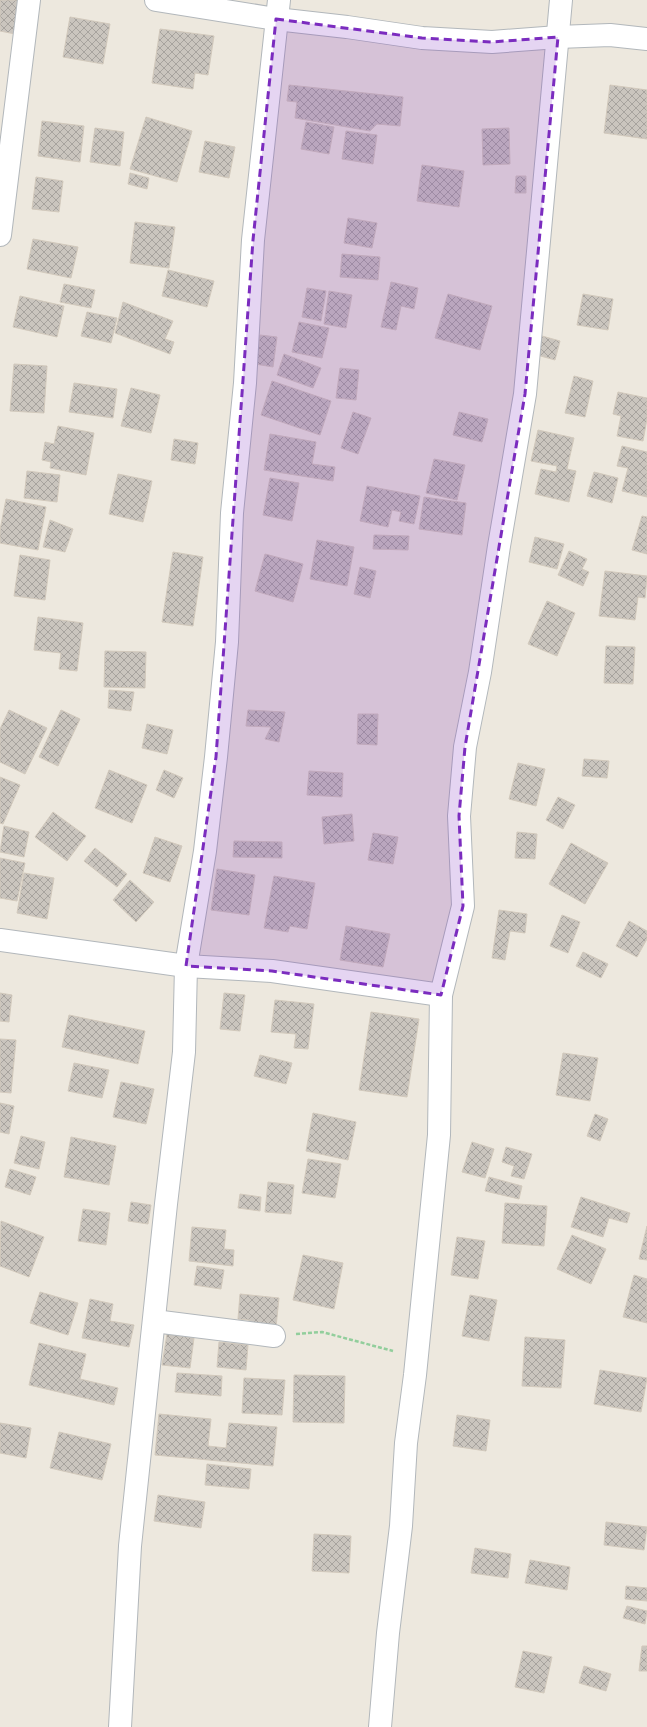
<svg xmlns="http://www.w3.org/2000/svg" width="647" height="1727" viewBox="0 0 647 1727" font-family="Helvetica,sans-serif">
<defs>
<pattern id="building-cross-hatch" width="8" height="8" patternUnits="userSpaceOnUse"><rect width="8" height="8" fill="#cac5be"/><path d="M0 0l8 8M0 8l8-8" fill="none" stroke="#a7a39e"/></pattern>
</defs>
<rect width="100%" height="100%" fill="#ede8de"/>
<!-- building -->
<g fill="url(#building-cross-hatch)" stroke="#d2c9bc">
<path d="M0 0H21L15 34 0 31Z"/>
<path d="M70 17 110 24 103 64 63 57Z"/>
<path d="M160 29 214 36 208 75 195 73 193 89 152 83Z"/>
<path d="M289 85 403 97 400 126 377 124 370 131 295 118 297 102 287 101Z"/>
<path d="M610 85 647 90V139L604 133Z"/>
<path d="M146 117 192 131 177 182 130 169Z"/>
<path d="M42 121 84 126 80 162 38 156Z"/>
<path d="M306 122 334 127 329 154 301 149Z"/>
<path d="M95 128 124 132 120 166 90 162Z"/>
<path d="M509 128 510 164 483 165 482 129Z"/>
<path d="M346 131 377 135 373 164 342 159Z"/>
<path d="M205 141 235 147 229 178 199 172Z"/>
<path d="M422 165 464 171 459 207 417 201Z"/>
<path d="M130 173 149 178 147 189 128 184Z"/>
<path d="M516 176H526V193H515Z"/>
<path d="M36 177 63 181 59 212 32 209Z"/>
<path d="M348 218 377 223 372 248 344 243Z"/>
<path d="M135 222 175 227 169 268 130 263Z"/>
<path d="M33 239 78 247 71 278 27 269Z"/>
<path d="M342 254 380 257 378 280 340 277Z"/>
<path d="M168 270 214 281 207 307 162 296Z"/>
<path d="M391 282 418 288 414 309 401 306 396 330 381 327Z"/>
<path d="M64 284 95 290 91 308 60 302Z"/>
<path d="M307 288 326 291 321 321 302 317Z"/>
<path d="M329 291 352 295 346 328 324 324Z"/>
<path d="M448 294 492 306 480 350 435 338Z"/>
<path d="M583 294 613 299 608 330 577 325Z"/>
<path d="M20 296 64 306 57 337 13 327Z"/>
<path d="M123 302 173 321 165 339 174 342 170 354 115 333Z"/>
<path d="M87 312 117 318 111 343 81 336Z"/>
<path d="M299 322 329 328 322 358 292 352Z"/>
<path d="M260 335 277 337 273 367 255 364Z"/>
<path d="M542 336 560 341 555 360 537 355Z"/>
<path d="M284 354 321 368 313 388 277 375Z"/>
<path d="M14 364 47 366 44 413 10 411Z"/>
<path d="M340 368 359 370 356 400 336 398Z"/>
<path d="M574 376 593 381 585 417 565 413Z"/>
<path d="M272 381 331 401 320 435 261 415Z"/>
<path d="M74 383 117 389 113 418 69 412Z"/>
<path d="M131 388 160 395 151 433 121 426Z"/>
<path d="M618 392 647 398V419L643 441 617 436 621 416 613 414Z"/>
<path d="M353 412 371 418 358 454 341 448Z"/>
<path d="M459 412 488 419 482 442 453 435Z"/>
<path d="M58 426 94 433 86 475 50 468 51 462 42 460 45 442 54 444Z"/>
<path d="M538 430 574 438 567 469 576 471 569 502 535 494 541 469 556 472 557 466 531 461Z"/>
<path d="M270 434 316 442 312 464 335 467 333 481 264 470Z"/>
<path d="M174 439 198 443 195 464 171 460Z"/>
<path d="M622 446 647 452V497L622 491 628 468 617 466Z"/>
<path d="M434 459 465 465 457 500 426 493Z"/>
<path d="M27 471 60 475 57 502 24 498Z"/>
<path d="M594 472 618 478 612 503 587 496Z"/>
<path d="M118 474 152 481 143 522 109 514Z"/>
<path d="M270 478 299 483 292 521 263 515Z"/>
<path d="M367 486 420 496 414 524 399 521 401 512 392 510 388 527 360 521Z"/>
<path d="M424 497 466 503 462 535 419 529Z"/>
<path d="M6 499 46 507 38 550 0 543V530Z"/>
<path d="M642 516 647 517V554L632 550Z"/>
<path d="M50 520 73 529 65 552 43 547Z"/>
<path d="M374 535 409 536 408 550 373 549Z"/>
<path d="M535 537 564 544 557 569 529 562Z"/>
<path d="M317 540 354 547 347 586 310 579Z"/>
<path d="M569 551 587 559 582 569 589 572 583 586 558 575Z"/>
<path d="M173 552 203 557 193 626 162 622Z"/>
<path d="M265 554 303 564 293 602 255 591Z"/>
<path d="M20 555 50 560 45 600 14 596Z"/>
<path d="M360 567 376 571 370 598 354 594Z"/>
<path d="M605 571 647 576 645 598 638 597 635 620 599 616Z"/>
<path d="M547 601 575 613 557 656 528 644Z"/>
<path d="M38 617 83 623 77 671 59 669 61 653 34 650Z"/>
<path d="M606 646 635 647 633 684 604 683Z"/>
<path d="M105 651 146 652 145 688 104 687Z"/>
<path d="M109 690 134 692 131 711 108 708Z"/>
<path d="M9 710 47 728 25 774 0 762V729Z"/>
<path d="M61 710 80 719 58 766 39 757Z"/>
<path d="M248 710 285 712 279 742 265 739 271 727 246 726Z"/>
<path d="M358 714H378L377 745 357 744Z"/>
<path d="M147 724 173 730 167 754 142 748Z"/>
<path d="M584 759 609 761 607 778 582 776Z"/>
<path d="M518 763 545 769 536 806 509 799Z"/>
<path d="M109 770 147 785 132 823 95 808Z"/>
<path d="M164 770 183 778 174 798 156 790Z"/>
<path d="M309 771 343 773 342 797 307 795Z"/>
<path d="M0 777 20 785 3 824 0 823Z"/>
<path d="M558 797 575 805 563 829 546 820Z"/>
<path d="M53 812 86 836 67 861 35 837Z"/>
<path d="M352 814 354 841 324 844 322 817Z"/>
<path d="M4 826 29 832 24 857 0 852Z"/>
<path d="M517 832 537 834 535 859 515 858Z"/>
<path d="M373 833 398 837 393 864 368 860Z"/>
<path d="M155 837 182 846 170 882 143 873Z"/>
<path d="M234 841 282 842V858L233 857Z"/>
<path d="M571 843 608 863 585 904 549 884Z"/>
<path d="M95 848 127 874 117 887 84 861Z"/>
<path d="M0 858 25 863 17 901 0 898Z"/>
<path d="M217 869 255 875 249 915 211 910Z"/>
<path d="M24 873 54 878 47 919 17 913Z"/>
<path d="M274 876 315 883 307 929 290 926 288 932 264 928Z"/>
<path d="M130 880 154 902 136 922 113 900Z"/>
<path d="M499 910 527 914 525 933 510 931 505 960 492 958Z"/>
<path d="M562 915 580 922 568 953 550 946Z"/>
<path d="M629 921 647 931V939L637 957 616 946Z"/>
<path d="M346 926 390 934 383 967 340 960Z"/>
<path d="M583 952 608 964 601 978 576 966Z"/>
<path d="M0 993 12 995 9 1022 0 1021Z"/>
<path d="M224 993 245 995 240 1031 220 1029Z"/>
<path d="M275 1000 314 1004 308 1049 294 1048 296 1034 271 1032Z"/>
<path d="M371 1012 419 1019 407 1097 359 1090Z"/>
<path d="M69 1015 145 1031 138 1064 62 1047Z"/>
<path d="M0 1039 16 1040 11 1093 0 1092Z"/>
<path d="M563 1053 598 1058 590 1101 556 1095Z"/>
<path d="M260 1055 292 1063 286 1084 254 1076Z"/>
<path d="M74 1063 109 1070 102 1098 68 1091Z"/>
<path d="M121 1082 154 1089 146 1124 113 1117Z"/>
<path d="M0 1103 14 1106 9 1134 0 1132Z"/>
<path d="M313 1113 356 1122 348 1160 306 1151Z"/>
<path d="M595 1114 608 1119 600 1141 587 1136Z"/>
<path d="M21 1136 45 1142 39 1169 14 1163Z"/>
<path d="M71 1137 116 1146 109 1185 64 1177Z"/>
<path d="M472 1142 494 1149 485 1178 462 1172Z"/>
<path d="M506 1147 532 1154 524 1179 511 1176 514 1166 502 1162Z"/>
<path d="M308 1159 341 1164 335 1198 302 1193Z"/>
<path d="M10 1169 36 1177 30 1195 5 1187Z"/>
<path d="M489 1177 522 1186 519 1199 485 1191Z"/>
<path d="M268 1182 294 1185 291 1214 265 1212Z"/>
<path d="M240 1194 261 1197 260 1211 238 1208Z"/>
<path d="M581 1197 630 1213 627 1223 609 1218 603 1237 571 1227Z"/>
<path d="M131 1202 151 1205 148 1224 128 1221Z"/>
<path d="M505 1203 547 1206 544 1246 502 1243Z"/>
<path d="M83 1209 110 1213 106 1245 78 1241Z"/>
<path d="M1 1221 44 1237 29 1277 0 1266Z"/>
<path d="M647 1226V1260L639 1259Z"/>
<path d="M192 1227 226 1230 224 1249 234 1250 233 1266 189 1261Z"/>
<path d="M572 1235 606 1249 591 1284 557 1269Z"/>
<path d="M457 1237 485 1241 478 1279 451 1275Z"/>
<path d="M303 1255 343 1263 334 1309 293 1300Z"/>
<path d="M197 1266 224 1270 221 1289 194 1285Z"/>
<path d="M634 1275 647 1279V1323L623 1317Z"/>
<path d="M40 1292 78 1303 68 1335 30 1323Z"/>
<path d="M240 1294 279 1298 276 1327 249 1324V1320L238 1319Z"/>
<path d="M470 1295 497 1300 489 1341 462 1336Z"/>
<path d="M90 1299 113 1304 110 1321 134 1325 129 1347 82 1338Z"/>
<path d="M167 1334 194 1338 190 1368 162 1365Z"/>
<path d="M525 1337 565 1340 561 1388 522 1386Z"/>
<path d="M219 1342 248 1345 246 1370 217 1367Z"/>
<path d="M39 1343 86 1354 80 1379 118 1388 114 1405 29 1385Z"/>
<path d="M600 1370 647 1378 641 1412 594 1404Z"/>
<path d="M177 1373 222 1376 221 1396 175 1392Z"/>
<path d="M294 1375 345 1376 344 1423 293 1422Z"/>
<path d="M244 1378 285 1380 282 1415 242 1413Z"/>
<path d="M159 1414 211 1419 208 1446 226 1448 229 1423 277 1427 273 1466 155 1455Z"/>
<path d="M457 1415 490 1420 486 1451 453 1446Z"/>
<path d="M0 1423 31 1428 26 1458 0 1453Z"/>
<path d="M59 1432 111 1444 102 1480 50 1468Z"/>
<path d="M207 1464 251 1469 249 1489 205 1485Z"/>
<path d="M158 1495 205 1502 201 1528 154 1521Z"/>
<path d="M606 1522 647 1527 644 1550 604 1545Z"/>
<path d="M314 1534 351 1536 349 1573 312 1571Z"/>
<path d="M475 1548 511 1554 508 1578 471 1573Z"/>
<path d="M530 1560 570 1567 567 1590 525 1583Z"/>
<path d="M626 1586 647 1588V1601L625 1599Z"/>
<path d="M627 1606 647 1611 645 1624 623 1618Z"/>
<path d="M642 1646H647V1671H639Z"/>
<path d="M523 1651 552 1657 544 1693 515 1687Z"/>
<path d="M584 1666 611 1674 606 1691 579 1683Z"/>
</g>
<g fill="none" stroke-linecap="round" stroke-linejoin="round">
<!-- minor casing -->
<g stroke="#b2b7bb" stroke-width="24">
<g id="minor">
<path d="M156 0 276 19 347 27 422 38 492 42 558 37 610 35 647 39"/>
<path d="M0 235 29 0"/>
<path d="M0 940 186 966 272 971 441 995"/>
<path d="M154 1321 274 1336"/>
<path d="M120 1727 130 1546 166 1204 184 1052 186 966 205 851 216 757 227 642 232 513 245 383 253 240 279 0"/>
<path d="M380 1727 388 1633 401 1526 406 1443 415 1375 439 1135 441 995 463 906 459 816 465 747 480 672 499 546 525 394 561 0"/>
</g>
</g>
<!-- path -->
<path stroke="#92ce9c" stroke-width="2.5" stroke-dasharray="4 2" stroke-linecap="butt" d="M296 1334 322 1332 393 1351"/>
<!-- minor -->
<use href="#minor" stroke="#fff" stroke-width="22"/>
</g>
<!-- marked area -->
<path fill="#7b2cbf" fill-opacity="0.2" stroke="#7b2cbf" stroke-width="3" stroke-dasharray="8 5" stroke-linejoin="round" d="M276 19 422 38 492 42 558 37 525 394 465 747 459 816 463 906 441 995 272 971 186 966 216 757 253 240Z"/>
</svg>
